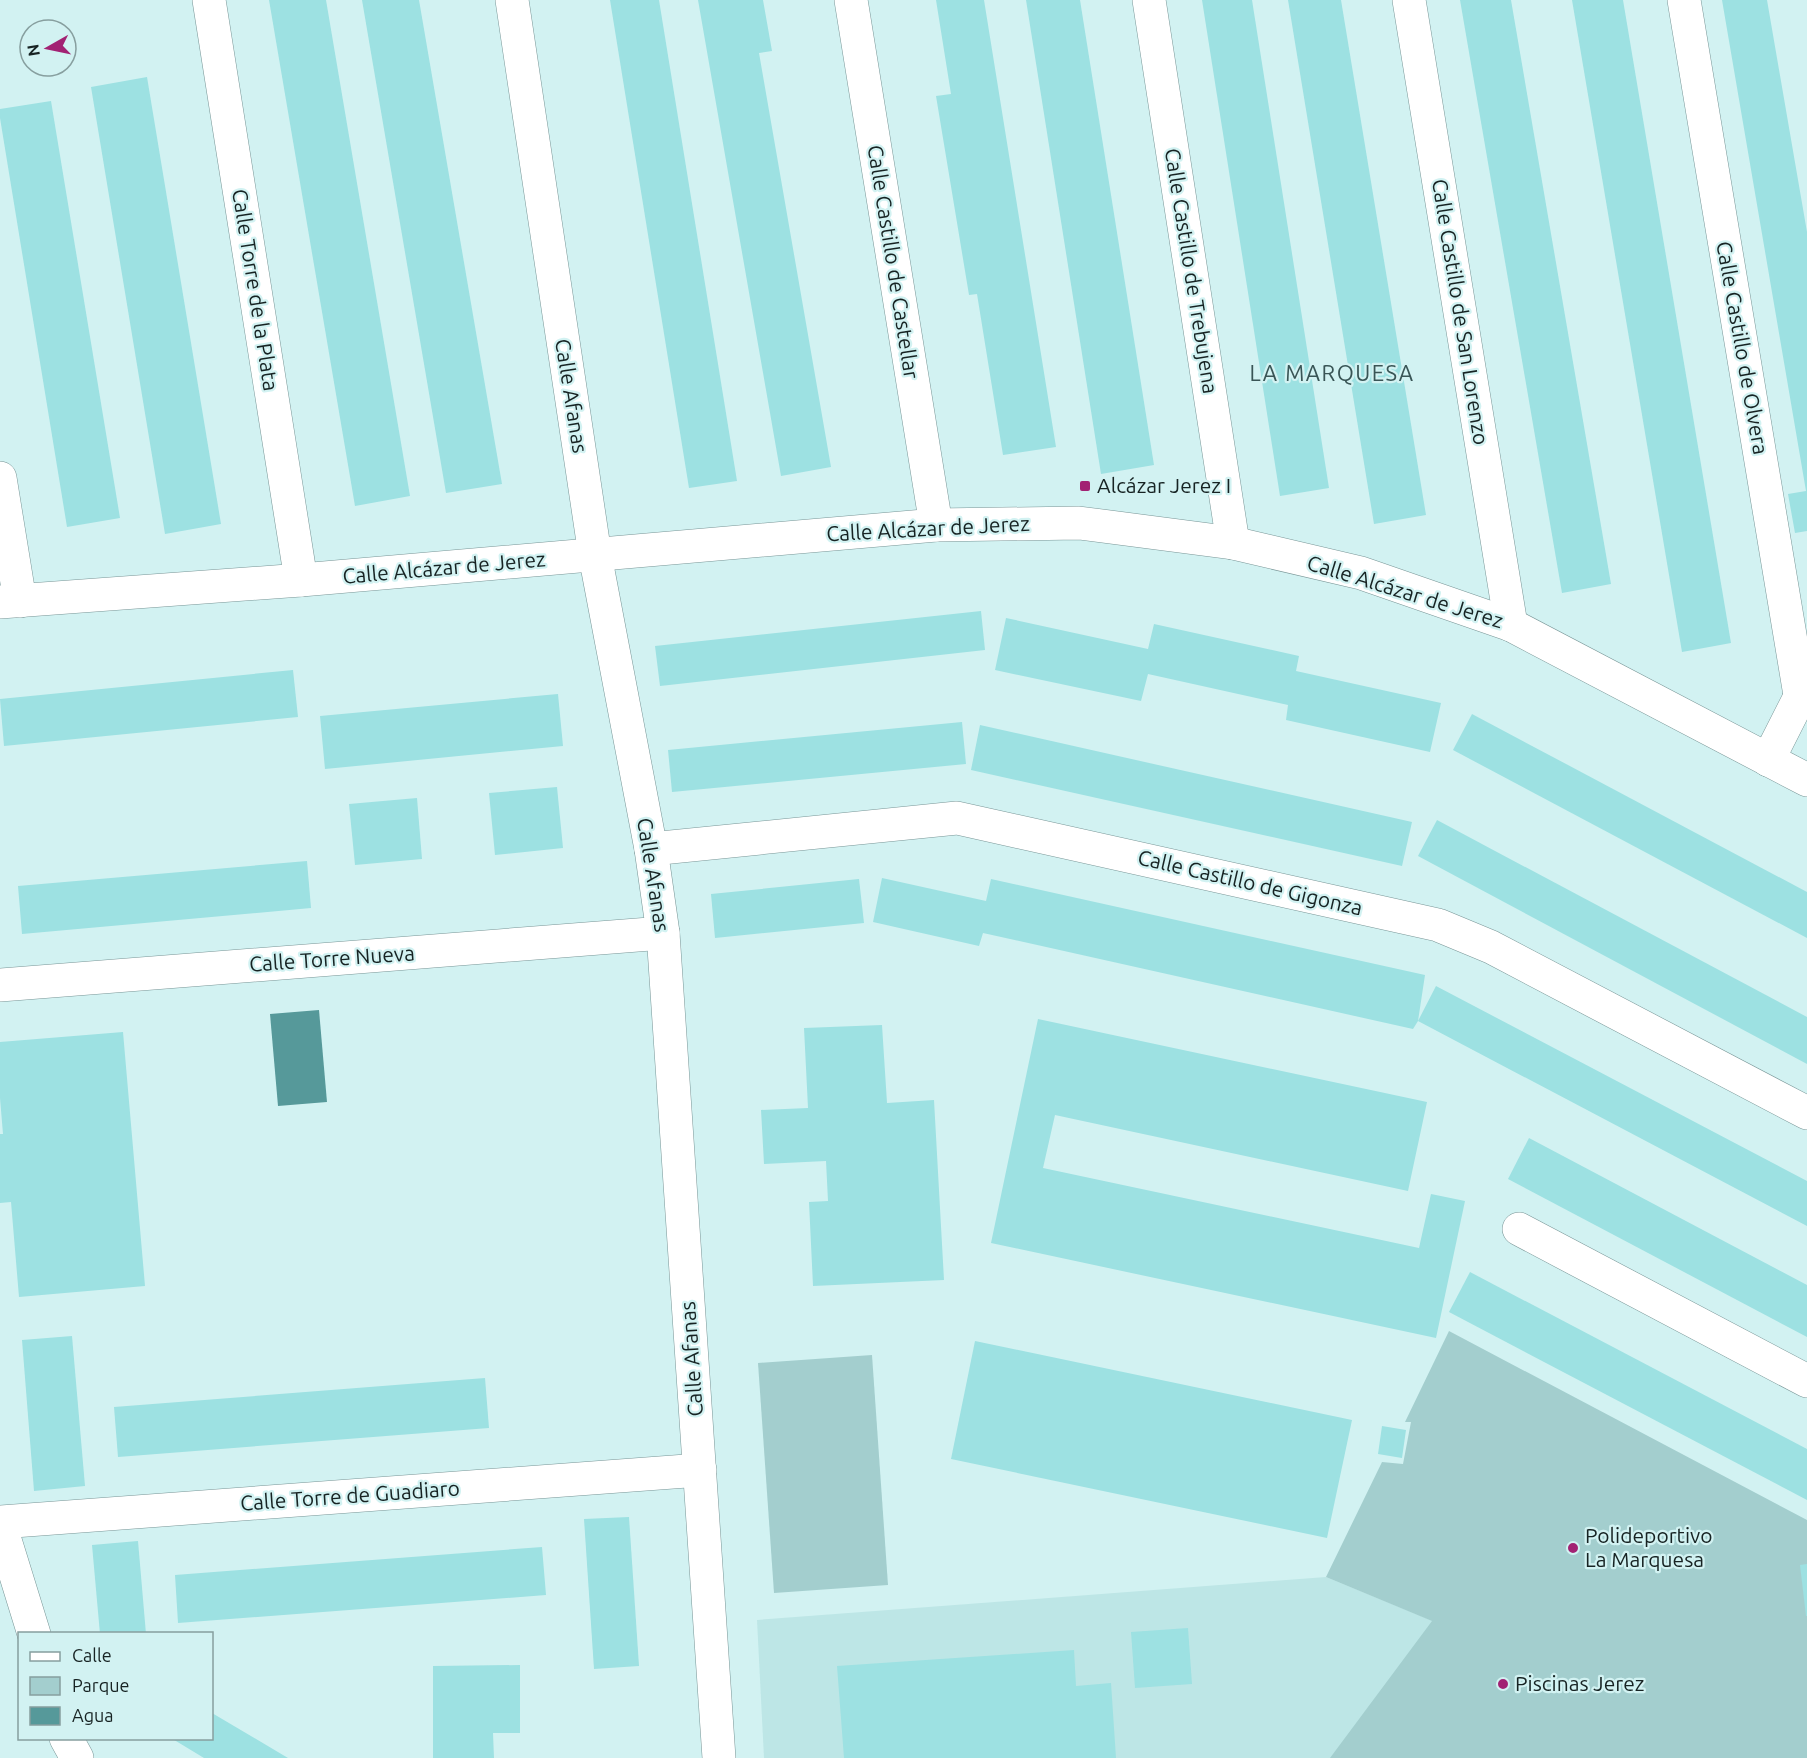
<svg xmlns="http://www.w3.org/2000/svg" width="1807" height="1758" viewBox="0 0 1807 1758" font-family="Ubuntu,sans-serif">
<rect width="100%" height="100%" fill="#d2f2f2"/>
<!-- built -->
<path fill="#bde6e6" d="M1326 1577 1433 1621 1332 1758H764L757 1620Z"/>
<!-- green -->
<g fill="#a3cece">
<path d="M1449 1331 1807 1520V1758H1330L1432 1621 1326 1577 1382 1462 1403 1464 1411 1422H1405Z"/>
<path d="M872 1355 888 1585 774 1593 758 1363Z"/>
</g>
<!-- water -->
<path fill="#56999a" d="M319 1010 327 1102 278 1106 270 1014Z"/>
<!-- building -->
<g fill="#9de1e2">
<path d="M269 0H326L410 496 355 506Z"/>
<path d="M362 0H419L502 484 446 493Z"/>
<path d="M610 0H659L737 481 689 488Z"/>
<path d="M698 0H763L772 51 759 53 831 467 781 476Z"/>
<path d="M936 0H984L1056 447 1003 455 977 294 969 295 936 96 951 94Z"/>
<path d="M1026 0H1080L1154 465 1101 474Z"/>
<path d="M1202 0H1252L1329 488 1280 496Z"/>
<path d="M1288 0H1341L1426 515 1374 524Z"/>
<path d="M1460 0H1511L1611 584 1562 593Z"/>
<path d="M1572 0H1623L1731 643 1682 652Z"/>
<path d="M1722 0H1767L1807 232V531L1795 533 1788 494 1806 491Z"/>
<path d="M147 77 221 524 165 534 91 87Z"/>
<path d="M51 101 120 518 67 527 0 118V109Z"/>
<path d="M981 611 985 650 660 686 655 646Z"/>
<path d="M1006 618 1148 649 1154 624 1299 656 1296 671 1441 703 1430 752 1286 720 1288 705 1148 674 1141 701 995 670Z"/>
<path d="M293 670 298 717 4 746 0 699Z"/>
<path d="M558 694 563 746 325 769 320 716Z"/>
<path d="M1472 714 1807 892V938L1453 750Z"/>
<path d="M962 722 966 764 672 792 668 750Z"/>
<path d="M980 725 1412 822 1402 866 971 770Z"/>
<path d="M557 787 563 848 495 855 489 793Z"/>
<path d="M417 798 422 859 355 865 349 804Z"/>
<path d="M1437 820 1807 1017V1064L1418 856Z"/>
<path d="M307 861 311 908 22 934 18 886Z"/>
<path d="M882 878 986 901 991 879 1425 975 1418 1021 1436 986 1807 1181V1226L1418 1021 1413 1029 983 933 979 946 873 922Z"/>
<path d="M859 879 864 923 715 938 711 894Z"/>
<path d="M1038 1019 1427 1102 1408 1191 1055 1115 1043 1168 1419 1248 1431 1194 1465 1201 1436 1338 991 1243Z"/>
<path d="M882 1025 887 1103 934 1100 944 1280 813 1286 809 1202 828 1201 826 1161 764 1164 761 1110 808 1108 804 1028Z"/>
<path d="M123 1032 145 1286 19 1297 11 1202 0 1203V1134H3L0 1098V1042Z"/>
<path d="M1529 1138 1807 1285V1337L1508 1179Z"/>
<path d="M1470 1272 1807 1449V1500L1449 1312Z"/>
<path d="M72 1336 85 1486 34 1491 22 1340Z"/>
<path d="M975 1341 1352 1420 1327 1538 951 1459Z"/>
<path d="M485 1378 489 1428 118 1457 114 1407Z"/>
<path d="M1382 1426 1406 1430 1402 1458 1378 1454Z"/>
<path d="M629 1517 639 1666 594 1669 584 1519Z"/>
<path d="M138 1541 146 1634H100L92 1545Z"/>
<path d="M542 1547 546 1595 178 1623 175 1575Z"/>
<path d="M1807 1564V1616H1806L1800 1565Z"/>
<path d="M1188 1628 1192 1684 1135 1688 1131 1632Z"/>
<path d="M1074 1650 1076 1686 1111 1683 1116 1758H844L837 1666Z"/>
<path d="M520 1665V1733H493L494 1758H433V1666Z"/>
<path d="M212 1713 288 1758H204L171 1738H212Z"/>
</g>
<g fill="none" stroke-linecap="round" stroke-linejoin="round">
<!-- minor casing -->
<g stroke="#799697" stroke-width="34">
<g id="minor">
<path d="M209 0 301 580"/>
<path d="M512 0 595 555 651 849 663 933 719 1758"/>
<path d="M851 0 936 525"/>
<path d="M1149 0 1233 543"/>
<path d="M1409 0 1511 625"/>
<path d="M1684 0 1800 695"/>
<path d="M0 478 20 601"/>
<path d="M0 602 301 580 936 525 1079 523 1233 543 1361 573 1511 625 1807 780"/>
<path d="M1768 760 1807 683"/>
<path d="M651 849 957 818 1438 925 1491 947 1807 1113"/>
<path d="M0 985 663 933"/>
<path d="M1519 1229 1807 1381"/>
<path d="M0 1522 700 1470"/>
<path d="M0 1524 34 1634"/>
<path d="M66 1738 77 1758"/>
</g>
</g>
<!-- minor -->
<use href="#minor" stroke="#fff" stroke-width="33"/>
</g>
<!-- markers -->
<g fill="#a22273" stroke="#d2f2f2" stroke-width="2">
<rect x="1079" y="480" width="12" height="12" rx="3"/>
<circle cx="1573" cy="1548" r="6"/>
<circle cx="1503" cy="1684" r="6"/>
</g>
<g text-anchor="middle" stroke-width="4.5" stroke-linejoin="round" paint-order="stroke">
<!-- street labels -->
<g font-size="21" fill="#172323" stroke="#d2f2f2">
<text transform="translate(893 262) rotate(81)" y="7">Calle Castillo de Castellar</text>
<text transform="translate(1191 271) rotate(81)" y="7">Calle Castillo de Trebujena</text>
<text transform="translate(255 290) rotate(81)" y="7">Calle Torre de la Plata</text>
<text transform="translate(1460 312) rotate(81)" y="7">Calle Castillo de San Lorenzo</text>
<text transform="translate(1742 348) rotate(80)" y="7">Calle Castillo de Olvera</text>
<text transform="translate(571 396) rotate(81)" y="7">Calle Afanas</text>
<text transform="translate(928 529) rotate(-3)" y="7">Calle Alcázar de Jerez</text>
<text transform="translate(444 568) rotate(-5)" y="7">Calle Alcázar de Jerez</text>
<text transform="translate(1405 592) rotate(17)" y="7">Calle Alcázar de Jerez</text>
<text transform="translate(653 875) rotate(81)" y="7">Calle Afanas</text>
<text transform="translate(1250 883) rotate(13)" y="7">Calle Castillo de Gigonza</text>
<text transform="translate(332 959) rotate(-4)" y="7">Calle Torre Nueva</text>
<text transform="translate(692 1359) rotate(-94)" y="7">Calle Afanas</text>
<text transform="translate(350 1496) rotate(-4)" y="7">Calle Torre de Guadiaro</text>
</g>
<!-- poi labels -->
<g font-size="21" fill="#172323" stroke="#d2f2f2" text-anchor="start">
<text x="1097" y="493">Alcázar Jerez I</text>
<text x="1585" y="1543">Polideportivo<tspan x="1585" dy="24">La Marquesa</tspan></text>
<text x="1515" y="1691">Piscinas Jerez</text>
</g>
<!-- neighbourhood labels -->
<g font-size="22" letter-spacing="1.5" fill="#395556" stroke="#d2f2f2">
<text x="1332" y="381">LA MARQUESA</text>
</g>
</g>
<!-- legend -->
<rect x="18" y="1632" width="195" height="108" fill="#d2f2f2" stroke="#879f9f" stroke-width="1.5"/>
<rect x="30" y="1652" width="30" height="9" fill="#ffffff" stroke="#879f9f" stroke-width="1.5"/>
<text x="72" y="1662" font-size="18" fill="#172323">Calle</text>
<rect x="30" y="1677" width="30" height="18" fill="#a3cece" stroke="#879f9f" stroke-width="1.5"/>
<text x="72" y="1692" font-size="18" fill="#172323">Parque</text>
<rect x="30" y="1707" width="30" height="18" fill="#56999a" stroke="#879f9f" stroke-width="1.5"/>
<text x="72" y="1722" font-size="18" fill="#172323">Agua</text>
<!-- north arrow -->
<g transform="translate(48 48) rotate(261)"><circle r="28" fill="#d2f2f2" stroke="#879f9f" stroke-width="1.5"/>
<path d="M0-4.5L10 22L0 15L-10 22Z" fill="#a22273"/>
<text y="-9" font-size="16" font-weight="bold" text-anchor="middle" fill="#172323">N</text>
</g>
</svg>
